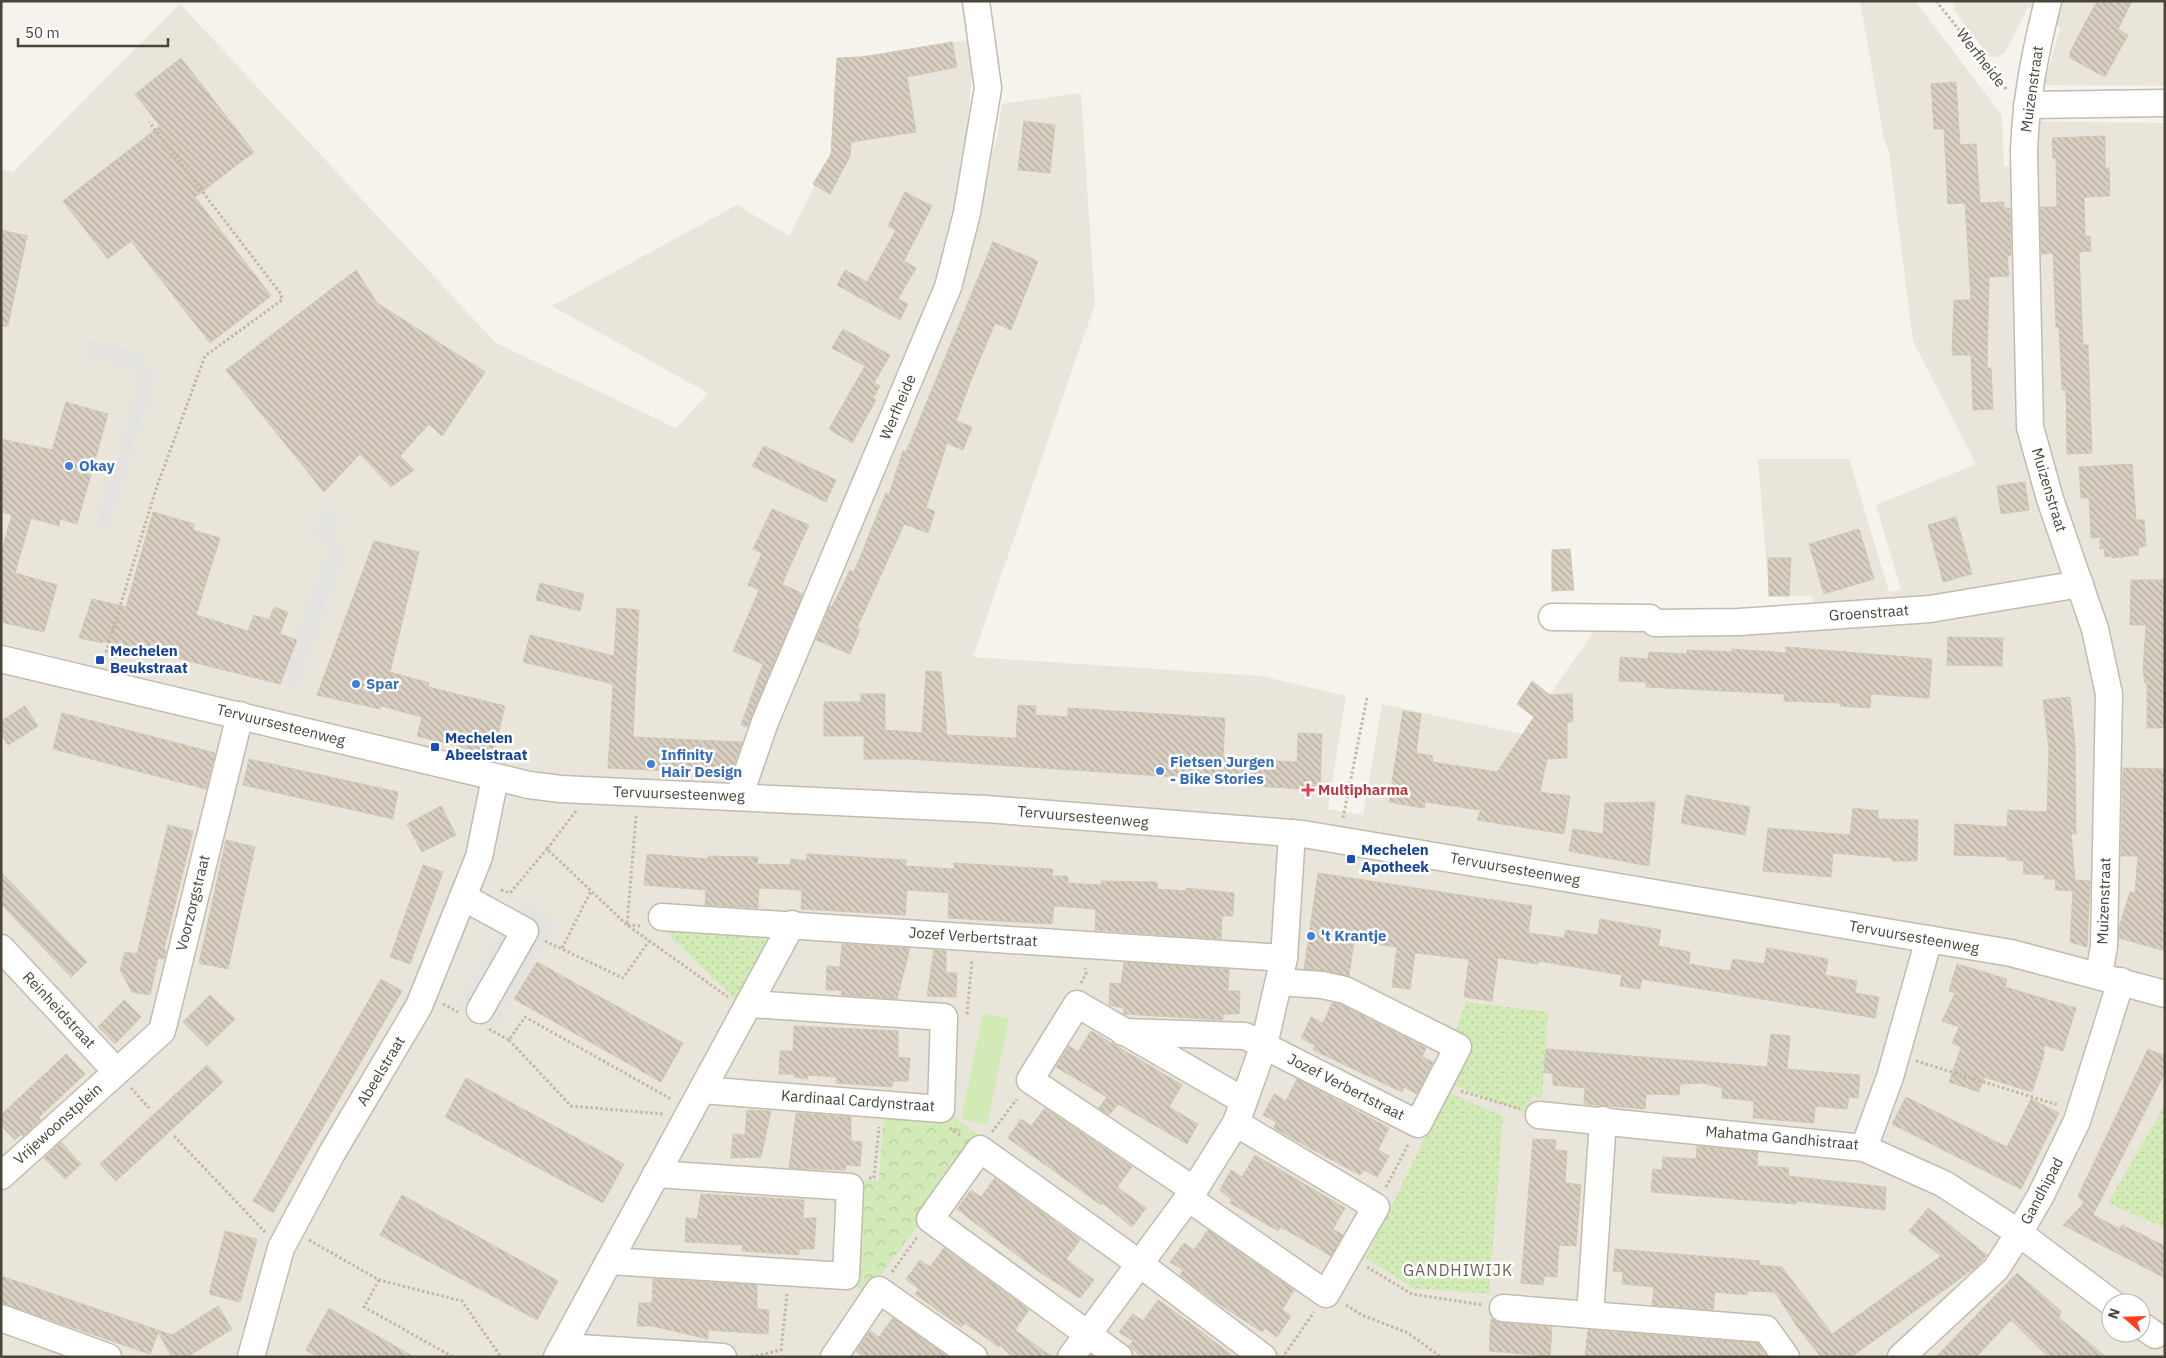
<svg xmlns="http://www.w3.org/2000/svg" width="2166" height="1358" viewBox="0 0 2166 1358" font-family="'IBM Plex Sans',sans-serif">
<defs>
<pattern id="grass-dots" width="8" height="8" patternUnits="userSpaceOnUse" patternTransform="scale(1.25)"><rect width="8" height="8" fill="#d2eab5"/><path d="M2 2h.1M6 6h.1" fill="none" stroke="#b6ca9c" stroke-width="1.8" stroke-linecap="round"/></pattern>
<pattern id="park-crowns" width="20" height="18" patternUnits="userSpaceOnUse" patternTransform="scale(1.25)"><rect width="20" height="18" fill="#d2eab5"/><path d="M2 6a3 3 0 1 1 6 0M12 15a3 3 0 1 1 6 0" fill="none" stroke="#b6ca9c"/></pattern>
<pattern id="building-back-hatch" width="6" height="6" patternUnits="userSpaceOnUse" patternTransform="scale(1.25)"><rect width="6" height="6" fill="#d8cfc1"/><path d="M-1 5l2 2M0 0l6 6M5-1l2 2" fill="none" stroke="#b1aa9e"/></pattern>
</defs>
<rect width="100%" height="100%" fill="#f6f3ec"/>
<!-- residential -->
<g fill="#eae5da" fill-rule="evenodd">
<path d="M1860 1H1915L2002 115 2004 166 2035 168 2038 121 2165 123V1357H1V170L13 172 180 4 496 343 676 428 708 393 552 306 737 205 789 236 831 154 837 58 873 55 975 39 960 212 984 180 997 138 1002 104 1081 93 1095 304 973 657 1262 676 1346 696 1328 809 1363 815 1382 704 1522 734 1600 623 1645 621V634L1727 633 1825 626 1812 596H1769L1758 459H1849L1889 592 1901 590 1876 505 1976 464 1913 341 1889 152 1884 139ZM2111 1303H2141V1333H2111Z"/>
<path d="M1952 1H2165V86L2044 85 2060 28 2028 7 2005 53 1995 58 1988 55 1953 9 1956 6Z"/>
</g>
<!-- grass -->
<g fill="url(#grass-dots)">
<path d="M665 932 763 935 768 943 736 1000Z"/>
<path d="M1466 1002 1548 1012 1542 1098 1532 1097 1529 1114 1450 1084 1469 1040 1456 1031Z"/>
<path d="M1447 1092 1503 1116 1489 1294 1413 1288 1366 1258Z"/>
<path d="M2165 1105V1228L2108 1203Z"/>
</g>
<!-- park -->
<path fill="url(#park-crowns)" d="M884 1112 948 1114 984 1138 867 1293 854 1284 858 1180 879 1181Z"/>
<!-- garden -->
<path fill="#d2eab5" d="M983 1013 1009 1018 987 1125 961 1119Z"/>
<!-- parking -->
<g fill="#e5e3e0">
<path d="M89 341 147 355 144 370 157 374 109 527 95 523 143 372 86 355Z"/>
<path d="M324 508 339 513 331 542 347 549 296 688 280 684 330 544 315 538Z"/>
<path d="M519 899 557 921 494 1030 456 1008Z"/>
</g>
<!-- building -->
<g fill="url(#building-back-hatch)" stroke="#d3c7b4">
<path d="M2097 1H2132L2118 29 2128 35 2105 77 2070 58V52Z"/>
<path d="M952 42 957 67 907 77 916 132 851 142 850 156 830 194 813 184 831 154 837 58 863 57Z"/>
<path d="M181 58 254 152 195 197 271 296 210 343 131 241 108 259 63 201 160 126 135 94Z"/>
<path d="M1956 82 1960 145 1976 144 1980 203 2004 202V208H2010L2011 255 2007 256 2009 276 1989 277 1987 368H1991L1993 409 1973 410 1971 355H1952L1954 300H1971L1967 234 1965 203 1948 204 1944 129H1934L1931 84Z"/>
<path d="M1024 121 1055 125 1050 173 1018 170Z"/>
<path d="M2105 136V168H2109L2110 196 2084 197 2085 236H2090L2091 251 2079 252 2083 345H2088L2092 453 2067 454 2066 390H2062L2059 327H2056L2053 253 2041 254 2040 207H2057L2056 158H2053L2052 138Z"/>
<path d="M905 192 932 206 904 261 916 268 898 299 908 304 900 320 837 285 845 270 867 282 896 230 888 226Z"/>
<path d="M1 230 27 236 8 326H1Z"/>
<path d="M993 242 1038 261 1011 330 995 323 970 383 956 421 972 427 963 450 947 443 926 508 935 511 928 533 904 524 857 628 860 629 850 654 816 640 830 606 832 607 850 570 854 572 886 493 889 494 903 451 906 452Z"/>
<path d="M356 270 377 303 485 372 442 436 429 424 400 456 414 470 391 487 360 454 324 492 226 370Z"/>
<path d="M843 329 890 355 874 383 880 386 873 398 876 400 852 443 829 429 865 366 832 348Z"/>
<path d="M66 402 108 414 77 524 60 519 59 526 31 518 15 573 57 585 44 632 1 622V552L12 515 1 511V439L52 450Z"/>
<path d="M764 446 836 480 826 502 752 466Z"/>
<path d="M2132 464 2136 520H2144L2146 546 2139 547 2138 555 2112 558 2113 556 2105 557 2104 548 2100 549V537L2091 538 2089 498H2081L2079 467Z"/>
<path d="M2025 482 2029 510 2001 514 1997 486Z"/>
<path d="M772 509 809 525 782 584 803 594 747 727 741 725 763 664 733 651 759 590 748 585 762 553 753 549Z"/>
<path d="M153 512 194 524 193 530 220 538 196 615 248 631 254 615 269 620 274 607 288 612 280 634 297 640 280 684 156 653V655L103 641V643L79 638 92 599 126 607Z"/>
<path d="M1956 517 1972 574 1943 582 1928 525Z"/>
<path d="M1859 529 1874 579 1824 594 1809 544Z"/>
<path d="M374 541 419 552 390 672 429 683 428 687 505 706 493 755 417 736 422 717 381 706 380 709 317 695Z"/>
<path d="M1570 549 1574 590 1552 591V550Z"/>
<path d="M1768 558H1791L1789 596H1769Z"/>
<path d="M2131 580H2165V728H2147V683H2145L2143 671 2146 625H2130Z"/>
<path d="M540 583 584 594 580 611 536 600Z"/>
<path d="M617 608 639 610 633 737 742 742 731 774 608 768 613 684 523 662 530 635 614 656Z"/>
<path d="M1948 637 2003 638 2002 666 1947 665Z"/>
<path d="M1786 647 1932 659 1929 698 1871 694 1870 708 1840 706V703L1784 701V694L1646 687V682L1619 681 1620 657 1648 659 1649 652 1687 654V650L1732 652V649L1786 653Z"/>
<path d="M926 671 941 672 947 735 1016 738 1018 705 1036 706 1035 715 1068 717V708L1225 718 1223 758 1297 762 1298 733 1322 734 1320 790 1236 785V781L908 759H864V736H824V702H861V694H885V730L922 733Z"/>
<path d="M1532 681 1550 695 1572 694 1573 722H1567V758L1547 759 1540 792 1570 796 1564 834 1477 820 1481 810 1425 802 1424 808 1389 802 1403 711 1421 714 1416 753 1433 756 1432 762 1497 772 1534 717 1517 704Z"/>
<path d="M2070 697 2075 744 2076 834 2071 833 2075 880 2090 881 2087 947 2070 942 2073 891 2055 890 2056 879H2044L2045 875 2023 874 2024 861 2007 860V857L1954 855 1955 824 2007 827 2008 810 2047 812 2049 749 2043 700Z"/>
<path d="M25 706 38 726 8 745 1 734V721Z"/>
<path d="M62 713 215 753 206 789 53 749Z"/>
<path d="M249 759 398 792 393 819 243 785Z"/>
<path d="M2123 768 2165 769V951L2119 938V928L2130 892 2135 893 2138 856H2121Z"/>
<path d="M1686 795 1750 807 1745 835 1681 823Z"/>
<path d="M1655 802 1649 866 1569 851 1573 829 1603 834 1605 803Z"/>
<path d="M441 806 456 835 422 852 407 824Z"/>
<path d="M1853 808 1878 811V819L1918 820 1917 861H1892V858L1833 853 1831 877 1763 871 1768 828 1850 835Z"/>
<path d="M168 825 193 831 164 949 166 951 164 959 158 958 150 995 132 992 120 970 125 952 137 954Z"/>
<path d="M226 840 255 847 228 969 199 963Z"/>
<path d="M647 854 708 859V856L758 857 757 864 790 865 791 859 806 861 807 854 906 860 905 866 954 869V863L1053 869 1052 876H1068V883L1101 885V881L1157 882V889L1186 891V888L1234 893 1233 916H1222L1221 939 1095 930 1096 909 1054 906 1052 924 948 918 949 893 936 892 907 890 905 915 801 909 802 890 759 888 758 908 705 905 706 890 644 885Z"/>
<path d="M423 865 443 872 410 964 390 957Z"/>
<path d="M1 872 87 962 71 977 1 904Z"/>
<path d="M1318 873 1532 906 1528 933 1564 938 1566 930 1598 935 1600 919 1661 930 1658 946 1690 952 1689 964 1730 971 1733 959 1764 964 1767 948 1828 959 1825 975 1857 981 1855 993 1879 997 1875 1018 1642 979 1640 989 1620 986 1622 975 1539 961 1538 964 1498 958 1492 1001 1464 997 1469 959 1415 953 1410 989 1392 987 1397 947 1354 941 1349 976 1304 969Z"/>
<path d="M842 944 910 948 897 999 841 995 842 990H826L827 966 840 967Z"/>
<path d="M934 950 946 951V973H957L956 997 927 996Z"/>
<path d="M537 962 683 1043 661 1082 514 999Z"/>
<path d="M1124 962 1229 969 1228 991H1240L1239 1014H1223V1020L1124 1014V1008L1109 1005 1110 983 1121 984Z"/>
<path d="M1957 964 2007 979 2005 987 2076 1008 2063 1051 2044 1045V1055L2032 1092 1984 1077 1979 1092 1949 1082 1961 1047 1952 1043 1959 1027 1942 1021 1955 993 1949 991Z"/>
<path d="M381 979 402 991 273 1213 253 1201Z"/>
<path d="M210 995 235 1019 207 1046 183 1022Z"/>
<path d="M124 1000 141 1017 115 1044 98 1027Z"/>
<path d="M1332 1003 1340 1004 1426 1048 1422 1057 1433 1062 1417 1094 1404 1087 1402 1092 1313 1050 1315 1045 1301 1038 1311 1017 1323 1023Z"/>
<path d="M794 1026 898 1031V1057L910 1058 908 1081H893L892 1087 836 1083 837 1077 808 1075 807 1079 794 1077V1074H779L780 1051H793Z"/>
<path d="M1091 1031 1182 1085 1169 1107 1198 1124 1187 1144 1118 1104 1109 1115 1099 1108 1107 1097 1056 1067 1069 1046 1078 1052Z"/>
<path d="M1771 1034 1790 1036 1787 1069 1860 1075 1858 1098 1849 1097 1847 1109 1815 1106 1814 1123 1753 1118 1754 1101 1722 1098V1088L1703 1083 1680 1084 1679 1095 1646 1094 1645 1109 1584 1104 1585 1088 1553 1085V1074L1544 1072 1546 1049 1767 1067Z"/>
<path d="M2148 1049 2165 1056V1072L2093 1215 2120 1229 2122 1225 2165 1246V1278L2063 1225 2084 1203 2078 1196Z"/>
<path d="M66 1054 85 1074 39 1117 41 1120 23 1136 21 1134 15 1140 1 1126V1115Z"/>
<path d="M207 1065 223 1082 116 1181 100 1164Z"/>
<path d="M466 1078 624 1164 603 1203 445 1117Z"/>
<path d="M1297 1079 1389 1128 1378 1150 1389 1156 1377 1177 1364 1170 1360 1175 1297 1141 1274 1128 1276 1122 1263 1115 1274 1094 1286 1101Z"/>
<path d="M1906 1097 2007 1147 2031 1099 2059 1113 2021 1189 1892 1124Z"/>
<path d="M1045 1108 1132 1167 1117 1187 1146 1208 1132 1227 1103 1203 1101 1205 1008 1138 1021 1119 1031 1126Z"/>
<path d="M747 1110 771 1111 761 1157 731 1158 733 1134 745 1135Z"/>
<path d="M796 1113 851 1117V1141L862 1142 860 1166 846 1165 845 1170 789 1168Z"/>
<path d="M1533 1139 1556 1140 1555 1150 1567 1151 1565 1183 1581 1185 1576 1246 1559 1245 1557 1277 1544 1276 1543 1285 1521 1283Z"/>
<path d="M61 1142 81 1164 65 1179 44 1158Z"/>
<path d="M1697 1146 1758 1152 1757 1166 1789 1168 1788 1176 1886 1187 1885 1210 1796 1201V1204L1651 1192 1653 1169 1662 1170 1663 1157 1696 1159Z"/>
<path d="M1255 1155 1345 1208 1333 1229 1343 1235 1331 1256 1281 1227 1278 1231 1230 1203 1232 1200 1220 1190 1231 1170 1242 1177Z"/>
<path d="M995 1178 1080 1240 1066 1259 1094 1280 1080 1298 1038 1271 957 1209 971 1190 981 1197Z"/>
<path d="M701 1194 804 1200 803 1218H816L814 1249H799V1255L742 1251 743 1245 685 1242 686 1218 697 1219Z"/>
<path d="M402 1195 558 1281 537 1320 380 1235Z"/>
<path d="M1928 1208 1987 1255 1976 1267 1851 1357H1821L1796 1325 1775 1292 1747 1291V1295L1715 1292 1713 1310 1652 1305 1654 1287 1622 1284 1623 1272 1613 1271 1615 1249 1760 1261 1759 1265 1782 1267 1832 1334 1941 1256 1909 1231Z"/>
<path d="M1208 1230 1294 1290 1282 1310 1291 1316 1277 1337 1265 1328 1262 1332 1213 1300 1180 1275 1183 1270 1170 1262 1184 1243 1194 1250Z"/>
<path d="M225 1231 257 1239 240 1302 209 1294Z"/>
<path d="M944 1248 1029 1310 1015 1330 1052 1357H1012L1000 1345 999 1347 965 1323 961 1327 915 1294 919 1289 906 1279 920 1260 930 1267Z"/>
<path d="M2017 1273 2061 1311 2059 1318 2106 1357H2048L2011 1320 1976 1357H1936Z"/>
<path d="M1 1276 172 1335 218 1306 232 1329 187 1357H172L158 1332 150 1354 1 1303Z"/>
<path d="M653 1279 757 1285V1309L769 1310 768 1334 708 1330V1339L653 1326H637L639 1303H652Z"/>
<path d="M1158 1300 1190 1323 1234 1357H1142L1129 1346 1133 1341 1119 1332 1133 1314 1143 1321Z"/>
<path d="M329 1308 414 1357H318L306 1350Z"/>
<path d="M893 1318 940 1351 947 1357H864L856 1351 870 1331 879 1337Z"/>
<path d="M1491 1319 1502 1323 1552 1327 1550 1356 1489 1351Z"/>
<path d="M1588 1330 1758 1343 1767 1357H1585Z"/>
</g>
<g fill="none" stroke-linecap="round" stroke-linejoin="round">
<!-- minor casing -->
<g stroke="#c2bbae" stroke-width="29">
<g id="minor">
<path d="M2048 1C2035 53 2026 97 2024 151L2030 427 2050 499 2095 629 2109 694 2104 946 2099 975"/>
<path d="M2027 105 2165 103"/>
<path d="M1552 617 1650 618 1655 623 1739 622 1930 609 2080 584"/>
<path d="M1 659 529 785 561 789 986 809 1303 834 2011 953 2165 994"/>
<path d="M739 797 765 722 948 287 967 213 988 88 976 1"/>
<path d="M463 897 525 931 480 1010"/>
<path d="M662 917 1284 958"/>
<path d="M1 948 116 1071"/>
<path d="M1123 1032 1245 1036 1418 1124 1458 1047 1345 990 1322 985 1279 982"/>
<path d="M702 1090 941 1109 944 1017 751 1004"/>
<path d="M1539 1115 1864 1148 1944 1184 2019 1233 2041 1195 2077 1121 2121 981"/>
<path d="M1864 1148 1890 1077 1929 939"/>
<path d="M1 1176 162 1031 240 715"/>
<path d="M1194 1190 1030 1080 1077 1004 1244 1101"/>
<path d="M1188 1198 1326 1294 1376 1207 1236 1123"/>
<path d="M609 1261 846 1276 850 1187 656 1174"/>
<path d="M1503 1308 1766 1329 1786 1357"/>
<path d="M1590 1315 1603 1120"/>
<path d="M1 1318 108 1357"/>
<path d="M2141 1325 2155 1335"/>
<path d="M563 1347 723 1357"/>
<path d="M251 1357 281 1248 332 1153 419 1006 479 857 495 778"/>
<path d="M557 1357 792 924"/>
<path d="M834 1357 879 1290 974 1357"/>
<path d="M1071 1357 1194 1190 1236 1123 1264 1045 1284 958 1292 833"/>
<path d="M1119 1357 930 1219 980 1149 1140 1264 1263 1357"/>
<path d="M1901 1357 1996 1269 2019 1233 2112 1303"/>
</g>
</g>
<!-- path -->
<g stroke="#c4b79f" stroke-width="3" stroke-dasharray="2.5 2.5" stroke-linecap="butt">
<path d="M1936 1 2007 90"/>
<path d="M103 662 157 486 205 356 282 300 281 294 149 122"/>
<path d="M576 811 547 849 627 925 728 997"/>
<path d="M636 816 627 925 641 926"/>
<path d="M1343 818 1367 698"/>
<path d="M501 890 510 893 547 849"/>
<path d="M545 941 623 978 649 941"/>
<path d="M562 948 591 891"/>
<path d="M1081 983 1086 974 1085 968"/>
<path d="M443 1004 458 1012"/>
<path d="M967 1014 972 960"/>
<path d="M489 1029 509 1040 525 1017 671 1099"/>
<path d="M509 1040 571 1106 663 1114"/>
<path d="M1916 1061 2058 1105"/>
<path d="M131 1088 149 1108"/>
<path d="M1461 1091 1520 1109"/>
<path d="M950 1128 961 1136"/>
<path d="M992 1132 1017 1099"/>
<path d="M174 1136 265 1232"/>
<path d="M869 1178H874L879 1127"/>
<path d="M1386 1187 1409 1143"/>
<path d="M309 1240 379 1280 462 1301 501 1357"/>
<path d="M1367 1267 1412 1294 1483 1305"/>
<path d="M892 1272 918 1236"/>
<path d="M379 1280 364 1307 453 1357"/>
<path d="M1346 1305 1362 1315 1408 1333 1441 1357"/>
<path d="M1285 1354 1314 1312"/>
<path d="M751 1357 781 1350 787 1294"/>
</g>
<!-- minor -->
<use href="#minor" stroke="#fff" stroke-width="26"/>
</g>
<!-- markers -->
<g fill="#3f7fe0" stroke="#fff" stroke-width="2">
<circle cx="69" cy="466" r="5"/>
<circle cx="356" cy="684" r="5"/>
<circle cx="651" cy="764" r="5"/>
<circle cx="1160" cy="771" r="5"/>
<circle cx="1311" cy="936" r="5"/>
</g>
<g fill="#1a4fb4" stroke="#fff" stroke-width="2">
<rect x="95" y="655" width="10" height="10" rx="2.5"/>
<rect x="430" y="742" width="10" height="10" rx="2.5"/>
<rect x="1346" y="854" width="10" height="10" rx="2.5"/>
</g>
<path fill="#e0444e" stroke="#fff" stroke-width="2" d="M1305.5 782.5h5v5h5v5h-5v5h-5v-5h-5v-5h5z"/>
<g text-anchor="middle" stroke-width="5" stroke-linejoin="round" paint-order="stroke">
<!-- street labels -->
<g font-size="15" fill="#4b4439" stroke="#fff">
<text transform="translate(1981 58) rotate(52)" y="5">Werfheide</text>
<text transform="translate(2032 89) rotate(-82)" y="5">Muizenstraat</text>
<text transform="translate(898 407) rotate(-67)" y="5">Werfheide</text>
<text transform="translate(2049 490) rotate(73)" y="5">Muizenstraat</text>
<text transform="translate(1869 613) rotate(-4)" y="5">Groenstraat</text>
<text transform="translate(281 725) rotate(14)" y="5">Tervuursesteenweg</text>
<text transform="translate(679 794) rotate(2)" y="5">Tervuursesteenweg</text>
<text transform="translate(1083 817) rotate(5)" y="5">Tervuursesteenweg</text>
<text transform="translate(1515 869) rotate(10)" y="5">Tervuursesteenweg</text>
<text transform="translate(2104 901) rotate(-88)" y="5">Muizenstraat</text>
<text transform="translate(193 903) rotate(-76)" y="5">Voorzorgstraat</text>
<text transform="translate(973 937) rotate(4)" y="5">Jozef Verbertstraat</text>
<text transform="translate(1914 937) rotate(10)" y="5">Tervuursesteenweg</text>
<text transform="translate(59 1010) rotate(47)" y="5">Reinheidstraat</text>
<text transform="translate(381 1071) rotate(-59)" y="5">Abeelstraat</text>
<text transform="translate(1346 1087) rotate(27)" y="5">Jozef Verbertstraat</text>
<text transform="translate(858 1101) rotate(4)" y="5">Kardinaal Cardynstraat</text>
<text transform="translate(58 1124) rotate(-42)" y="5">Vrijewoonstplein</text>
<text transform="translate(1782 1138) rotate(5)" y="5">Mahatma Gandhistraat</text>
<text transform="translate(2042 1191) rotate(-62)" y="5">Gandhipad</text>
</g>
<!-- shop labels -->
<g font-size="15" font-weight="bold" fill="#366cbe" stroke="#fff" text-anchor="start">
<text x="79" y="471">Okay</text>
<text x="366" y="689">Spar</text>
<text x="661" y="760">Infinity<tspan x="661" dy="17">Hair Design</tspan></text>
<text x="1170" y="767">Fietsen Jurgen<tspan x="1170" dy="17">- Bike Stories</tspan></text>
<text x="1321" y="941">'t Krantje</text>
</g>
<!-- transit labels -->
<g font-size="15" font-weight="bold" fill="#164399" stroke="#fff" text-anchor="start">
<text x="110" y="656">Mechelen<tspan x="110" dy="17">Beukstraat</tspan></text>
<text x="445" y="743">Mechelen<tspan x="445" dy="17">Abeelstraat</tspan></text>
<text x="1361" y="855">Mechelen<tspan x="1361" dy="17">Apotheek</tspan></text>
</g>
<!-- health labels -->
<g font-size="15" font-weight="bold" fill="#be3a42" stroke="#fff" text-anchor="start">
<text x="1318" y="795">Multipharma</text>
</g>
<!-- neighbourhood labels -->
<g font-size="16" letter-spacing="1" fill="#6e6250" stroke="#fff">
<text x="1458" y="1276">GANDHIWIJK</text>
</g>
</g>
<!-- border -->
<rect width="2166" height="1358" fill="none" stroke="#4b4439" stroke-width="5"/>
<!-- north arrow -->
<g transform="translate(2126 1318) rotate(290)"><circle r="24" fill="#ffffff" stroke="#b7b4b0"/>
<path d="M0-4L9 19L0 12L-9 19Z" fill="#fc3f1d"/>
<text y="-8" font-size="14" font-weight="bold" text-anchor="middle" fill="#4b4439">N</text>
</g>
<!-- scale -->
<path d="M18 38v8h150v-8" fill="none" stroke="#4b4439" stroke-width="2.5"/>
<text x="25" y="38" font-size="15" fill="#4b4439" stroke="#ffffff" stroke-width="4" paint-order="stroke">50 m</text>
</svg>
